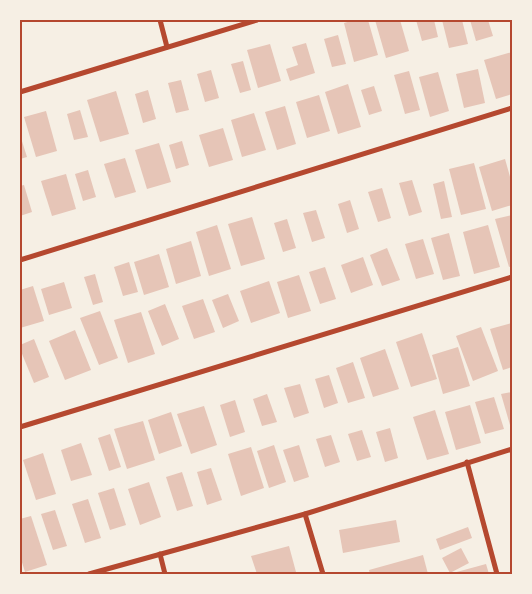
<svg xmlns="http://www.w3.org/2000/svg" width="532" height="594" viewBox="0 0 532 594" font-family="Poppins,sans-serif">
<rect width="100%" height="100%" fill="#f6efe4"/>
<!-- building -->
<g fill="#e6c5b7">
<path d="M354 20H368L378 55 354 62 344 23Z"/>
<path d="M375 20H400L409 51 386 58Z"/>
<path d="M416 20H434L438 37 422 41Z"/>
<path d="M442 20H462L468 44 449 48Z"/>
<path d="M470 20H488L493 36 476 41Z"/>
<path d="M338 35 346 64 332 67 324 39Z"/>
<path d="M306 43 315 73 290 81 286 69 298 65 292 47Z"/>
<path d="M270 44 281 81 258 88 247 50Z"/>
<path d="M512 52V94L496 99 484 60Z"/>
<path d="M243 61 251 90 240 93 231 64Z"/>
<path d="M478 69 485 103 464 108 456 74Z"/>
<path d="M211 70 219 98 205 102 197 74Z"/>
<path d="M409 71 420 110 405 114 394 75Z"/>
<path d="M438 72 449 111 430 117 419 77Z"/>
<path d="M181 80 189 110 176 113 168 83Z"/>
<path d="M348 84 361 127 338 134 325 92Z"/>
<path d="M374 86 382 111 369 115 361 90Z"/>
<path d="M148 90 156 119 143 123 135 94Z"/>
<path d="M116 91 129 134 100 142 87 100Z"/>
<path d="M319 95 330 131 307 138 296 102Z"/>
<path d="M285 106 296 144 277 150 265 112Z"/>
<path d="M80 110 88 137 74 140 67 114Z"/>
<path d="M46 111 57 151 36 157 24 117Z"/>
<path d="M254 113 266 150 242 157 231 120Z"/>
<path d="M223 128 233 160 209 167 199 135Z"/>
<path d="M20 135 27 157 20 159Z"/>
<path d="M182 141 189 165 176 169 169 145Z"/>
<path d="M159 143 171 182 147 189 135 150Z"/>
<path d="M125 158 136 192 115 198 104 164Z"/>
<path d="M505 159 512 184V205L492 211 479 167Z"/>
<path d="M474 163 486 209 461 215 449 169Z"/>
<path d="M88 170 96 197 83 201 75 174Z"/>
<path d="M66 174 76 209 52 216 41 181Z"/>
<path d="M412 180 422 212 409 216 399 183Z"/>
<path d="M444 181 452 217 441 219 433 184Z"/>
<path d="M24 185 32 212 20 216V186Z"/>
<path d="M382 188 391 218 378 222 368 192Z"/>
<path d="M350 200 359 229 347 233 338 204Z"/>
<path d="M316 210 325 238 312 242 303 213Z"/>
<path d="M512 215V266L509 267 495 219Z"/>
<path d="M252 217 265 259 241 266 228 224Z"/>
<path d="M287 219 296 248 283 252 274 223Z"/>
<path d="M217 225 231 269 209 276 196 232Z"/>
<path d="M488 225 500 267 474 274 463 232Z"/>
<path d="M449 233 460 276 443 280 431 238Z"/>
<path d="M423 239 434 274 416 279 405 244Z"/>
<path d="M191 241 201 276 176 284 166 249Z"/>
<path d="M387 248 400 280 382 286 370 255Z"/>
<path d="M159 254 169 287 144 295 134 262Z"/>
<path d="M363 257 373 285 351 293 341 265Z"/>
<path d="M129 262 138 292 123 296 114 267Z"/>
<path d="M325 267 336 299 320 304 309 272Z"/>
<path d="M95 274 103 302 93 305 84 277Z"/>
<path d="M299 275 311 311 288 318 277 282Z"/>
<path d="M269 281 280 313 251 323 240 291Z"/>
<path d="M64 282 72 308 49 315 41 289Z"/>
<path d="M33 286 44 321 20 328V290Z"/>
<path d="M228 294 239 321 223 328 212 300Z"/>
<path d="M203 299 215 332 194 339 182 306Z"/>
<path d="M165 304 179 339 162 346 148 311Z"/>
<path d="M100 311 118 358 99 365 80 318Z"/>
<path d="M141 312 155 354 128 363 114 320Z"/>
<path d="M512 323V367L503 370 490 329Z"/>
<path d="M481 327 498 371 473 381 456 336Z"/>
<path d="M75 330 91 370 65 380 49 341Z"/>
<path d="M422 333 437 379 411 387 396 342Z"/>
<path d="M34 339 49 377 34 383 20 349V345Z"/>
<path d="M458 347 470 386 443 394 432 355Z"/>
<path d="M385 349 399 389 373 397 360 358Z"/>
<path d="M353 362 365 398 348 403 336 368Z"/>
<path d="M329 375 338 403 324 408 315 379Z"/>
<path d="M300 384 309 413 294 418 284 388Z"/>
<path d="M512 392V425H510L501 394Z"/>
<path d="M267 394 277 422 262 426 253 399Z"/>
<path d="M494 397 504 429 485 434 475 402Z"/>
<path d="M235 400 245 432 230 437 220 405Z"/>
<path d="M470 405 481 443 456 450 445 412Z"/>
<path d="M204 406 217 445 191 454 177 414Z"/>
<path d="M435 410 449 454 427 460 413 417Z"/>
<path d="M171 412 182 446 159 454 148 420Z"/>
<path d="M143 421 155 460 127 469 114 429Z"/>
<path d="M390 428 398 458 385 462 376 432Z"/>
<path d="M362 430 371 457 357 461 348 434Z"/>
<path d="M110 434 121 467 109 471 98 438Z"/>
<path d="M331 435 340 462 325 467 316 439Z"/>
<path d="M81 443 92 475 71 481 61 450Z"/>
<path d="M274 445 286 482 269 488 257 451Z"/>
<path d="M299 445 309 477 294 482 283 450Z"/>
<path d="M251 447 264 488 241 496 228 454Z"/>
<path d="M43 453 56 494 36 500 23 460Z"/>
<path d="M211 468 222 500 207 505 197 472Z"/>
<path d="M182 472 193 506 177 511 166 477Z"/>
<path d="M149 482 161 517 140 525 128 489Z"/>
<path d="M114 488 126 525 110 530 98 493Z"/>
<path d="M88 499 101 538 85 543 72 504Z"/>
<path d="M55 510 67 546 53 550 41 514Z"/>
<path d="M31 516 47 565 25 572 20 556V519Z"/>
<path d="M396 520 400 542 343 553 339 530Z"/>
<path d="M468 527 472 538 440 550 436 539Z"/>
<path d="M289 546 296 572 288 574H257L251 556Z"/>
<path d="M461 548 469 563 450 573 442 558Z"/>
<path d="M423 555 428 574H370L369 570Z"/>
<path d="M486 564 489 574H453V573Z"/>
</g>
<g fill="none" stroke-linecap="round" stroke-linejoin="round">
<!-- minor -->
<g stroke="#b5482f" stroke-width="5">
<path d="M160 20 167 47"/>
<path d="M20 92 257 20"/>
<path d="M20 260 512 108"/>
<path d="M20 427 512 277"/>
<path d="M467 462 497 574"/>
<path d="M305 514 323 574"/>
<path d="M160 554 165 574"/>
<path d="M89 574 305 514 512 449"/>
</g>
</g>
<!-- border -->
<rect width="532" height="594" fill="none" stroke="#f6efe4" stroke-width="42"/>
<rect x="21" y="21" width="490" height="552" fill="none" stroke="#b5482f" stroke-width="2"/>
</svg>
